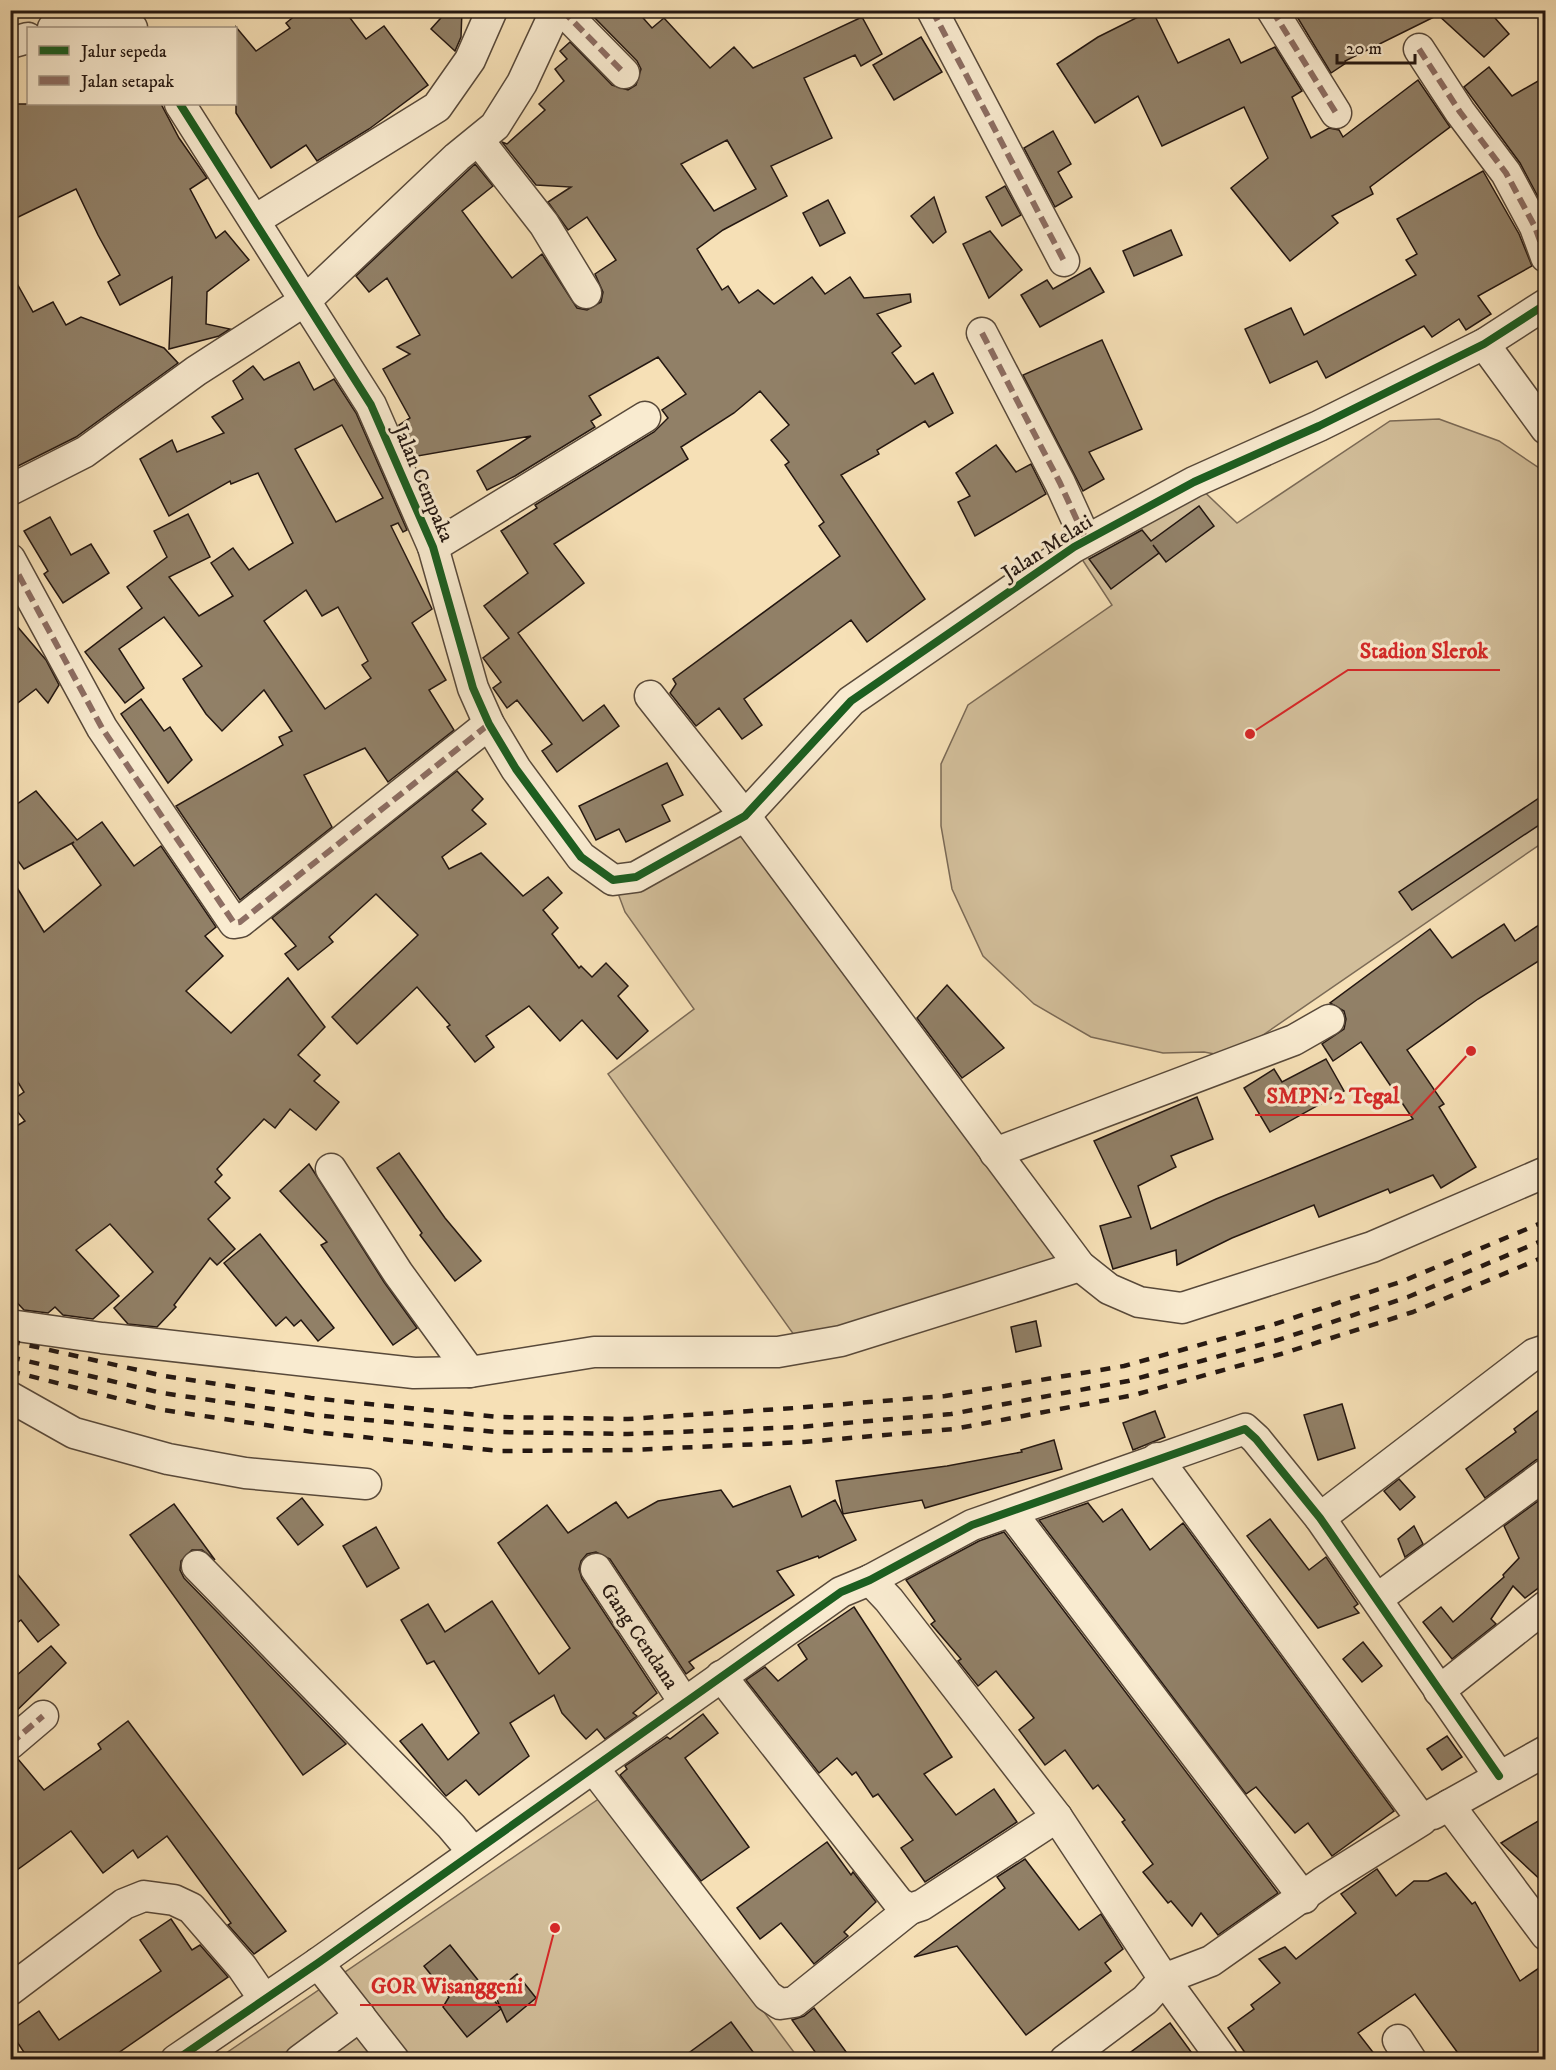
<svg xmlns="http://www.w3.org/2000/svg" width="1556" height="2070" viewBox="0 0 1556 2070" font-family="'IM FELL DW Pica',serif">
<rect width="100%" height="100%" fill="#f6e0b6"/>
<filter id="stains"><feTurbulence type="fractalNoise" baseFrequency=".00333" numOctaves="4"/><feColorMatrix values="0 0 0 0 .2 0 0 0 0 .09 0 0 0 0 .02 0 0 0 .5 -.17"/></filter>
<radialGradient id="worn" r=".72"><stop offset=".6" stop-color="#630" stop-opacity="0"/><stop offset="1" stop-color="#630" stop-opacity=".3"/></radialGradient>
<!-- green -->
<g fill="#d2be9a" stroke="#7b6a56" stroke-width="1.5">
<path d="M1439 419 1499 441 1545 472V841L1231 1057 1204 1052 1163 1053 1091 1037 1034 1004 983 956 952 889 941 826V764L968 705 1112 605 1074 547 1194 482 1237 523 1390 421Z"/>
<path d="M745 816 1080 1266 804 1349 608 1074 694 1009 625 912 613 880Z"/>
<path d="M603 1796 799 2059 216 2060Z"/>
</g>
<!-- building -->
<g fill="#918067" stroke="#241711" stroke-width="1.5" fill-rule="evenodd">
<path d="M302 10H344L366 39 384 26 428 85 369 129 317 161 306 145 271 168 236 113V27L256 51 290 28 286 23Z"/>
<path d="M448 10H462L461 37 455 51 431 29Z"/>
<path d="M587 10H636L652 28 664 18 710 68 734 47 753 68 862 17 882 54 861 66 855 55 804 78 832 138 771 166 787 196 723 230 697 249 722 290 728 286 739 303 758 290 774 304 812 277 825 294 850 277 864 298 910 294 911 302 877 314 901 346 892 353 915 384 933 373 953 413 929 427 925 421 877 450 879 454 841 475 925 599 867 642 851 620 744 699 762 725 742 739 719 708 696 726 670 693 676 684 673 679 840 556 819 526 824 522 785 465 789 462 771 440 789 425 760 391 734 413 681 447 688 459 554 544 584 583 518 633 583 721 604 705 619 726 557 772 542 751 552 744 517 700 507 708 493 688 501 682 483 658 509 638 484 606 528 573 501 531 537 508 535 505 654 432 668 418 662 410 686 394 658 357 589 396 601 415 591 421 595 427 515 476 487 490 477 471 531 436 412 457 399 425 410 418 383 369 410 354 397 347 420 335 387 278 369 292 356 276 475 164 493 186 462 211 512 278 542 254 577 308 587 310 601 302 603 292 595 274 616 260 587 217 568 230 548 202 571 187 536 185 502 142 507 144 545 110 539 104 564 81 555 69 567 59 560 51 570 42 612 85 628 90 636 85 641 69 637 61ZM727 140 756 189 714 211 681 164Z"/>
<path d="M1152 10 1178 63 1229 39 1241 63 1275 47 1302 91 1292 97 1311 138 1329 128 1339 130 1343 137 1418 80 1450 127 1370 187 1373 194 1332 216 1338 223 1290 261 1231 188 1268 158 1244 107 1162 146 1138 96 1095 123 1057 64 1098 37Z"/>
<path d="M1293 10H1488L1509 34 1484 57 1438 15 1345 61 1346 63 1331 73Z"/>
<path d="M921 37 942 72 894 100 873 65Z"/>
<path d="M1489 67 1512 96 1545 77V210L1520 163 1464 87Z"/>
<path d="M10 104H161L179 138 207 178 190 189 216 238 225 231 249 260 207 292 206 324 230 329 219 336 169 349 172 277 120 305 108 282 120 275 98 235 76 189 10 221Z"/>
<path d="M1053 131 1071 164 1058 172 1072 197 1055 207 1024 148Z"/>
<path d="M1483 171 1519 234 1532 266 1478 296 1491 314 1466 330 1459 319 1432 337 1424 326 1326 378 1317 361 1270 383 1245 329 1291 308 1304 335 1416 275 1406 260 1417 254 1397 219Z"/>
<path d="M1005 186 1021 215 1002 226 986 197Z"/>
<path d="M934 197 946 232 933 243 911 216Z"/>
<path d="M828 200 845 233 820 246 803 213Z"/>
<path d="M1171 230 1182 255 1134 276 1123 251Z"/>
<path d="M990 231 1022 270 989 298 963 244Z"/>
<path d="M1090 268 1104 292 1040 327 1021 295 1047 280 1053 289Z"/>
<path d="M10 271 33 312 53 302 66 325 81 317 164 348 178 363 76 437 10 470Z"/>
<path d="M1102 340 1142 429 1089 452 1104 479 1083 491 1023 375Z"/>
<path d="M299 362 314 390 334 379 356 413 407 530 403 532 398 523 391 526 432 609 412 623 446 680 429 690 454 730 388 782 365 748 304 775 332 827 240 900 176 806 283 745 279 737 292 731 264 690 222 731 206 714 183 679 202 666 164 617 119 649 144 688 125 703 85 652 142 608 127 587 167 557 154 531 188 514 210 557 169 577 199 616 233 596 211 563 233 548 249 570 293 543 258 473 231 484 230 481 169 516 140 459 172 440 177 452 224 433 212 417 243 399 233 381 253 366 264 380ZM342 425 383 498 336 522 295 449ZM306 590 322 616 338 607 368 661 362 665 371 678 325 709 264 621Z"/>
<path d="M996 445 1016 472 1031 464 1046 494 975 536 958 502 970 496 956 473Z"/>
<path d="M1199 506 1214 526 1166 562 1153 545 1159 553 1111 589 1089 559 1142 530 1151 541Z"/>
<path d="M50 517 71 555 91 544 109 573 63 603 44 574 48 571 24 531Z"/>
<path d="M10 618 46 660 59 685 48 703 36 689 10 709Z"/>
<path d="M141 699 164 731 170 727 192 760 168 783 121 714Z"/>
<path d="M667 763 683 795 662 805 670 821 626 842 619 829 596 840 579 806Z"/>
<path d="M457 771 483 799 472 810 486 824 442 857 449 869 481 853 523 896 548 877 562 893 543 910 558 928 552 934 579 968 581 966 592 977 606 963 628 986 618 996 648 1031 617 1059 582 1020 560 1041 529 1006 486 1036 494 1047 475 1062 447 1027 450 1025 417 987 357 1044 332 1017 418 935 376 894 329 937 333 942 298 970 285 954 296 946 272 918Z"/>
<path d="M36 791 77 840 102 822 134 866 161 846 216 927 205 936 223 956 186 991 231 1033 288 978 325 1027 298 1055 320 1075 314 1081 339 1102 316 1130 290 1109 275 1128 264 1119 217 1169 222 1175 215 1182 230 1198 208 1219 235 1249 217 1265 210 1258 174 1305 176 1307 157 1327 128 1324 114 1308 153 1272 110 1224 76 1250 119 1296 93 1319 63 1315 55 1307 48 1313 24 1310 10 1295V1130L25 1121 10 1102 24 1092 10 1069V876L44 932 101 885 72 844 74 842 24 869 10 850V809Z"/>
<path d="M1545 794V821L1412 910 1399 892Z"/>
<path d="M1545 921V957L1478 999 1407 1050 1444 1104 1439 1107 1476 1167 1441 1188 1433 1175 1390 1193 1388 1189 1319 1217 1314 1205 1232 1238 1177 1265 1176 1250 1113 1269 1100 1226 1131 1217 1094 1141 1197 1097 1213 1139 1171 1156 1176 1167 1138 1186 1151 1229 1216 1199 1413 1119 1361 1042 1333 1061 1322 1044 1344 1029 1346 1019 1344 1011 1330 1003 1430 929 1452 958 1504 924 1515 941Z"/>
<path d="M947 985 1004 1048 962 1078 917 1018Z"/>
<path d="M1326 1059 1344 1091 1270 1132 1244 1088 1274 1069 1282 1082Z"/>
<path d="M399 1153 445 1218 481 1261 455 1281 420 1235 422 1233 377 1168Z"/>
<path d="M309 1164 384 1282 417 1328 393 1345 321 1245 327 1242 280 1191Z"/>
<path d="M260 1234 334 1328 318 1341 301 1320 294 1326 286 1317 276 1326 224 1263Z"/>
<path d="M1036 1321 1041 1346 1016 1352 1011 1327Z"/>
<path d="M1342 1404 1355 1448 1318 1460 1304 1415Z"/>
<path d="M1545 1405V1457L1536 1460 1485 1498 1466 1469 1516 1432 1514 1429Z"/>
<path d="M1155 1411 1165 1437 1133 1450 1123 1423Z"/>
<path d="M1054 1440 1062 1469 925 1508 922 1500 843 1514 836 1481 947 1466 1022 1452 1021 1450Z"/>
<path d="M1399 1479 1415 1497 1400 1510 1384 1491Z"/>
<path d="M790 1486 802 1517 835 1500 856 1540 819 1558 818 1556 777 1571 794 1595 689 1662 694 1668 686 1674 610 1559 596 1552 587 1554 581 1561 579 1569 582 1579 657 1693 633 1713 637 1716 605 1739 597 1729 586 1739 562 1713 554 1695 510 1723 529 1756 479 1795 466 1780 446 1796 400 1741 422 1724 448 1760 479 1733 434 1661 427 1664 401 1620 428 1604 445 1632 492 1601 539 1674 570 1648 498 1543 547 1505 568 1533 616 1502 628 1518 658 1501 721 1490 733 1507Z"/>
<path d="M1545 1496V1583L1525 1598 1513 1586 1491 1619 1496 1624 1452 1659 1423 1622 1441 1607 1453 1622 1504 1577 1503 1575 1519 1558 1504 1526Z"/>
<path d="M302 1498 323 1525 298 1545 277 1518Z"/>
<path d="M1088 1503 1103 1522 1122 1509 1150 1550 1183 1523 1394 1811 1332 1856 1308 1823 1295 1833 1256 1787 1246 1794 1039 1520Z"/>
<path d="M174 1504 215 1560 202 1550H192L181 1561 180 1570 184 1578 346 1744 303 1775 130 1535Z"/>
<path d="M1270 1519 1309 1570 1326 1557 1358 1604 1354 1607 1359 1613 1318 1628 1247 1536Z"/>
<path d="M1414 1526 1423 1544 1405 1557 1398 1539Z"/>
<path d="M376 1527 399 1568 367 1587 343 1546Z"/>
<path d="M1004 1532 1278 1893 1218 1935 1201 1913 1192 1926 1171 1901 1168 1903 1143 1872 1153 1864 1122 1822 1125 1820 1098 1785 1093 1789 1065 1750 1045 1765 1019 1730 1034 1718 996 1671 978 1686 958 1661 961 1659 931 1624 935 1621 906 1580 979 1541Z"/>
<path d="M10 1565 59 1625 38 1642 21 1620 10 1628Z"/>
<path d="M854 1607 952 1757 924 1774 956 1815 994 1789 1017 1822 925 1882 901 1848 913 1840 878 1794 873 1797 856 1772 852 1775 837 1758 819 1773 746 1680 765 1667 778 1681 807 1659 798 1645Z"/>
<path d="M1363 1642 1382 1666 1362 1682 1343 1659Z"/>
<path d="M51 1646 66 1663 10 1717V1681Z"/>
<path d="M703 1714 718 1733 685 1758 749 1847 701 1881 620 1775 627 1769 625 1766 667 1737 670 1739Z"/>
<path d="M128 1721 286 1931 254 1954 228 1925 231 1923 167 1836 138 1858 133 1850 103 1873 71 1831 10 1875V1761L18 1759 44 1790 101 1749 98 1744Z"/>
<path d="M1447 1736 1462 1757 1442 1770 1427 1749Z"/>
<path d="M1545 1817V1884L1501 1843Z"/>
<path d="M827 1842 851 1875 853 1872 876 1902 844 1932 848 1936 814 1964 781 1923 760 1939 737 1908Z"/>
<path d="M1025 1859 1079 1930 1101 1914 1123 1949 1105 1963 1111 1971 1026 2035 957 1946 914 1957 1005 1888 997 1877Z"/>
<path d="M1377 1869 1396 1896 1414 1881H1428L1446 1873 1472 1904 1475 1902 1520 1981 1545 1964V2060H1463L1415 1994 1358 2033 1379 2060H1250L1228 2028 1254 2009 1251 2005 1280 1983 1259 1959 1285 1947 1296 1959 1356 1913 1341 1894Z"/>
<path d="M171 1919 192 1950 200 1945 228 1977 108 2060H29L10 2031 39 2011 59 2040 161 1971 140 1940Z"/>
<path d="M450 1945 501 2009 467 2037 443 2007 449 1997 424 1966Z"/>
<path d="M517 1974 536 1998 507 2022 494 1993Z"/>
<path d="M814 2008 852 2060H821L792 2020 804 2016Z"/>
<path d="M731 2022 759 2060H679Z"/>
<path d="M1170 2023 1197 2060H1120Z"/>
</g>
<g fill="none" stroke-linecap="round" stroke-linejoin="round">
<!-- minor casing -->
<g stroke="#58493a" stroke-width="33">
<g id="minor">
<path d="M562 10 624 73"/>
<path d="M932 10 1064 261"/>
<path d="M1272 10 1336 113"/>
<path d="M53 28C80 16 107 6 132 28"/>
<path d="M10 43 28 38"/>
<path d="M1419 49 1460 112 1506 173 1535 227 1546 257"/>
<path d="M180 104 371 405 433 547 473 688 489 724 516 769 581 857 613 880 636 877 745 816 851 701 1074 547 1194 482 1319 426 1484 344 1546 304"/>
<path d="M479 141 544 224 586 293"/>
<path d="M255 220 437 107 470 60 492 10"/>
<path d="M982 333 1060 483 1086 540"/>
<path d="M1484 344 1546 429"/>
<path d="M10 490 85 452 196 371 306 300 457 157 495 126 522 83 556 10"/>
<path d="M433 547 645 417"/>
<path d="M10 559 102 728 234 923 240 922 489 724"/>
<path d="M650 696 745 816 1080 1266 1109 1289 1139 1302 1182 1308 1372 1247 1546 1172"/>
<path d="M995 1153 1294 1040 1329 1020"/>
<path d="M331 1169 398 1273 470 1372"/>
<path d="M10 1325 102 1338 414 1373 470 1372 594 1352H778L841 1341 1080 1266"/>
<path d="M10 1397 74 1433 168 1459 245 1473 366 1484"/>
<path d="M1011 1512 1304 1898"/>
<path d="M1320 1518 1534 1354 1546 1350"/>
<path d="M197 1566 451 1826 473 1852"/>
<path d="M596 1569 684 1702"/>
<path d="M870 1580 889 1600 1057 1817 1164 1979 1211 1961 1323 1882 1422 1820 1157 1458"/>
<path d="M1377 1599 1546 1474"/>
<path d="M721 1676 899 1903 910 1909 922 1905 1057 1817"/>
<path d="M1439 1691 1546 1606"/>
<path d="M10 1744 43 1716"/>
<path d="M594 1769 768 1996 780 2004 794 2002 910 1909"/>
<path d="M1449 1805 1546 1935"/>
<path d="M1433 1814 1546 1751"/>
<path d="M318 1963 394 2060"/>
<path d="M10 1990 124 1904 144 1896 174 1900 191 1908 242 1967 264 1999"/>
<path d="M1398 2040 1411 2060"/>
<path d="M176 2060 318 1963 841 1592 870 1580 972 1525 1245 1429 1256 1439 1320 1518 1499 1776"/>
<path d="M300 2060 360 2016"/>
<path d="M1065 2060 1145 2000 1164 1979 1223 2060"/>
</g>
</g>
<!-- minor -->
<use href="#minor" stroke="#f9ebd0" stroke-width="30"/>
<!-- rail -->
<g stroke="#241711" stroke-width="4.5" stroke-dasharray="10 10" stroke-linecap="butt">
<path d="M10 1341 164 1376 311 1398 498 1417 628 1419 795 1408 945 1396 1124 1366 1275 1324 1403 1281 1546 1221"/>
<path d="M10 1357 162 1393 314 1415 497 1432 628 1434 799 1427 951 1414 1128 1381 1278 1340 1408 1297 1546 1239"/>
<path d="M10 1371 163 1410 313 1432 500 1451 631 1450 804 1442 954 1429 1134 1395 1281 1354 1413 1312 1546 1256"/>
</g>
<!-- quiet -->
<g stroke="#8d6e63" stroke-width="6" stroke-dasharray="12 6" stroke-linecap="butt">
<path d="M562 10 624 73"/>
<path d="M932 10 1064 261"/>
<path d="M1272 10 1336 113"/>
<path d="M1419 49 1460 112 1506 173 1535 227 1546 257"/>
<path d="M982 333 1060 483 1086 540"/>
<path d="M10 559 102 728 234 923 240 922 489 724"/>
<path d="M10 1744 43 1716"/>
</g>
<!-- cycleway casing -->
<g stroke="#f9ebd0" stroke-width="11">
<g id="cycleway">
<path d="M180 104 371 405 433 547 473 688 489 724 516 769 581 857 613 880 636 877 745 816 851 701 1074 547 1194 482 1319 426 1484 344 1546 304"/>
<path d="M176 2060 318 1963 841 1592 870 1580 972 1525 1245 1429 1256 1439 1320 1518 1499 1776"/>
</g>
</g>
<!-- cycleway -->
<use href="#cycleway" stroke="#1b5e20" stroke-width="8"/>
</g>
<g text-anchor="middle" stroke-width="6" stroke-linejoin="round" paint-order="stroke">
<!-- street labels -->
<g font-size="21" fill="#241711" stroke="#f9ebd0">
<text transform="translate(424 483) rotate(67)" y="7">Jalan Cempaka</text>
<text transform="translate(1047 547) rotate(-33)" y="7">Jalan Melati</text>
<text transform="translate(640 1636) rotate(56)" y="7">Gang Cendana</text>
</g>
</g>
<!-- callouts -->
<path fill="none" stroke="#d62828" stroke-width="2" d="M1250 734L1348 670H1500M1471 1051L1412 1115H1255M555 1928L535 2005H360"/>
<g fill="#d62828" stroke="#f9ebd0" stroke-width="2">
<circle cx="1250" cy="734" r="6"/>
<circle cx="1471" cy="1051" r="6"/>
<circle cx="555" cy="1928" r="6"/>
</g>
<g font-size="22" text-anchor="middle" font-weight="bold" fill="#d62828" stroke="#f9ebd0" stroke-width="6" stroke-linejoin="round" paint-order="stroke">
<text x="1424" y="658">Stadion Slerok</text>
<text x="1333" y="1103">SMPN 2 Tegal</text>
<text x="447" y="1993">GOR Wisanggeni</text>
</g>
<!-- margin -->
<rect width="1556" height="2070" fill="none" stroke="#f6e0b6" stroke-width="36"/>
<rect x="12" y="12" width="1532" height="2046" fill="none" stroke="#241711" stroke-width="3"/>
<rect x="18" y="18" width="1520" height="2034" fill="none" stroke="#241711" stroke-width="1.5"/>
<!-- legend -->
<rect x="27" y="27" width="210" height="78" fill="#f9ebd0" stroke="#a49684" stroke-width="1.5"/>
<rect x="39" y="46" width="30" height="9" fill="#1b5e20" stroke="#a49684" stroke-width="1.5"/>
<text x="81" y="57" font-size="18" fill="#241711">Jalur sepeda</text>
<rect x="39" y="76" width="30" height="9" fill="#8d6e63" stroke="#a49684" stroke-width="1.5"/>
<text x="81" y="87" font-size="18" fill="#241711">Jalan setapak</text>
<!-- scale -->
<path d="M1337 54v9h78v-9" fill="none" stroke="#241711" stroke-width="3"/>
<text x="1346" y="54" font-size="18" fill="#241711" stroke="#f9ebd0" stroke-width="4.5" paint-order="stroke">20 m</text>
<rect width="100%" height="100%" filter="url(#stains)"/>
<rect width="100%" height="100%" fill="url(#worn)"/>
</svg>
